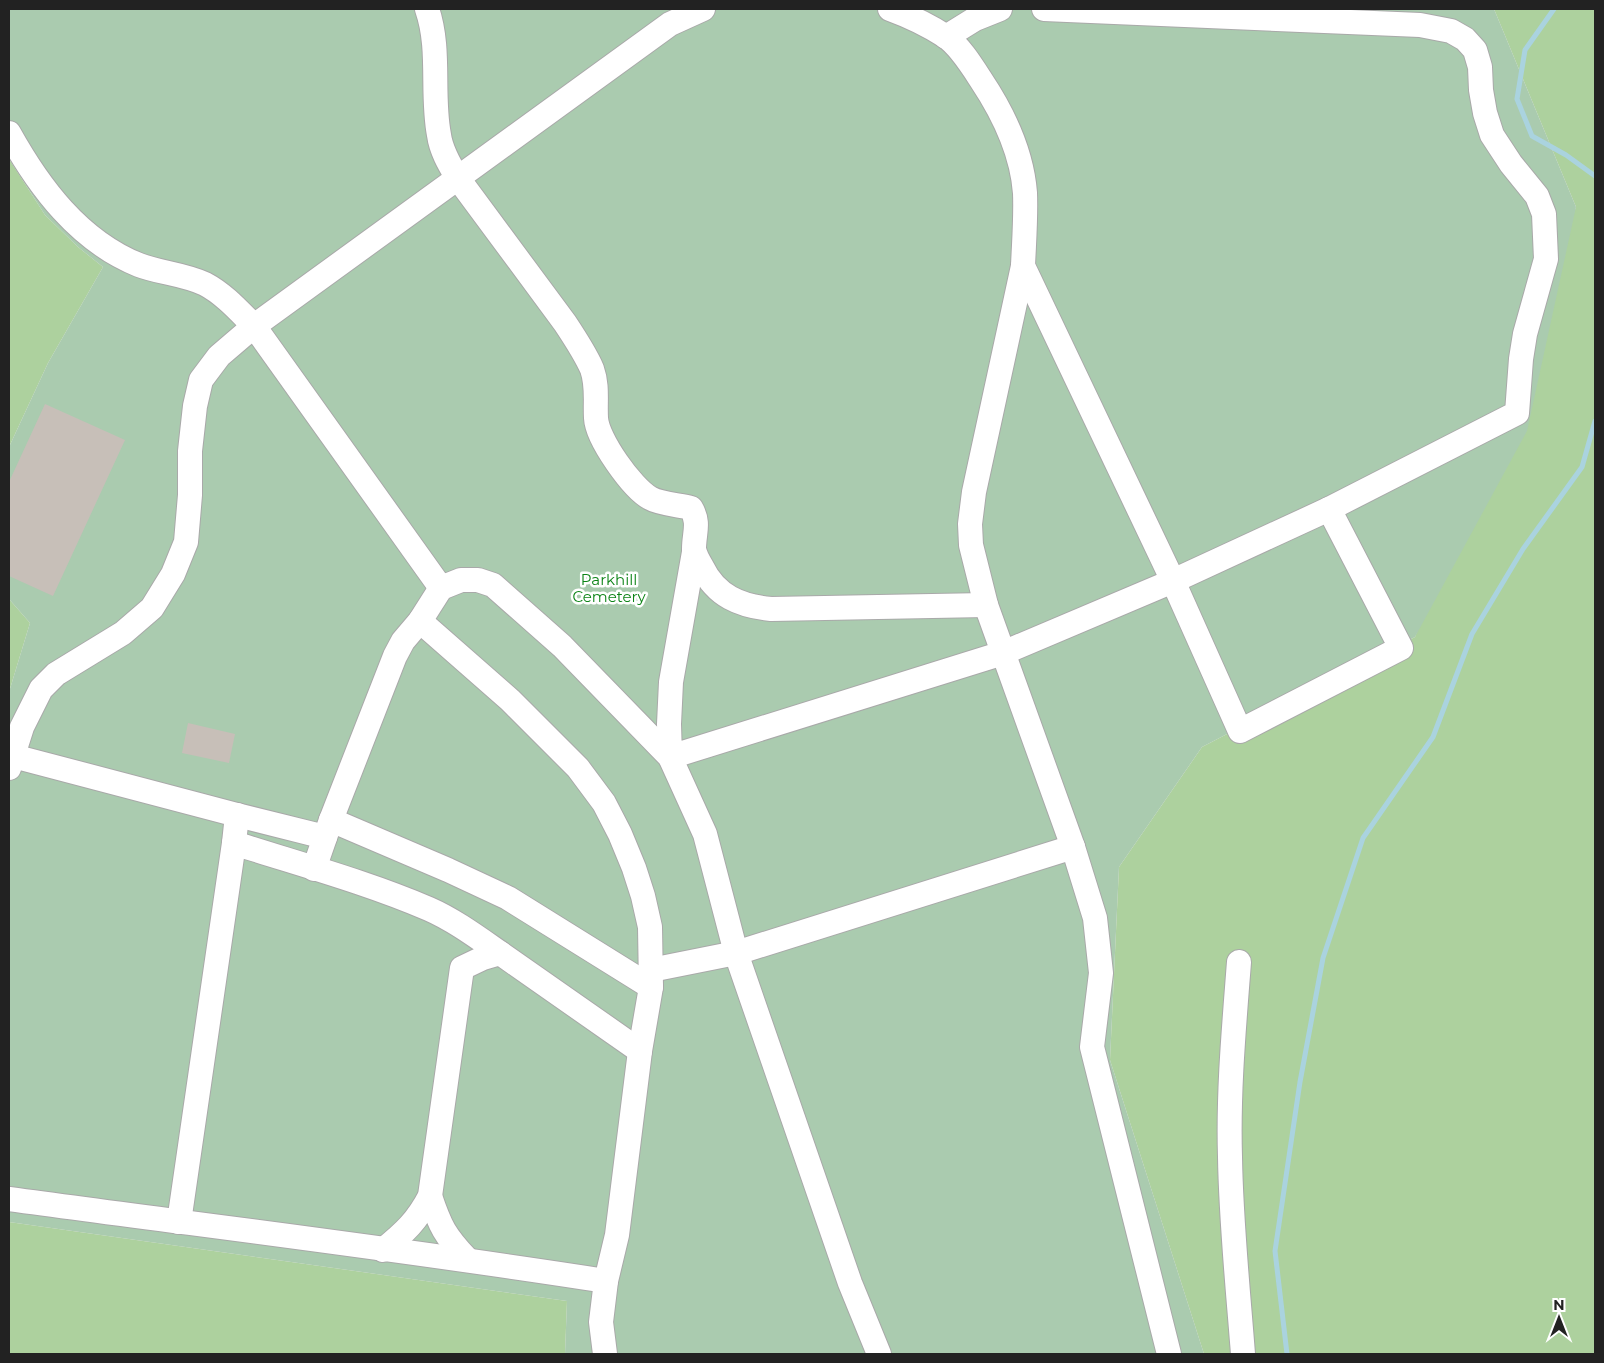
<svg xmlns="http://www.w3.org/2000/svg" width="1604" height="1363" viewBox="0 0 1604 1363" font-family="Montserrat,sans-serif">
<rect width="100%" height="100%" fill="#f2efe9"/>
<!-- forest -->
<g fill="#add19e">
<path d="M1494 9H1595V1354H1204L1110 1060 1119 867 1202 747 1415 637 1576 207Z"/>
<path d="M9 159 45 215 78 247 103 267 48 363 9 447Z"/>
<path d="M9 599 30 623 9 692Z"/>
<path d="M9 1222 567 1301 565 1354H9Z"/>
</g>
<!-- cemetery -->
<path fill="#aacbaf" d="M9 9H1494L1576 207 1527 431 1415 637 1202 747 1119 867 1110 1060 1204 1354H565L567 1301 9 1222V692L30 623 9 599V447L48 363 103 267 78 247 45 215 9 159Z"/>
<g fill="none" stroke-linecap="round" stroke-linejoin="round">
<!-- stream -->
<g stroke="#aad3df" stroke-width="5">
<path d="M1554 9 1525 50 1517 99 1532 136 1566 155 1595 176"/>
<path d="M1287 1354 1275 1251 1300 1082 1323 958 1363 838 1433 737 1472 634 1523 549 1582 467 1595 421"/>
</g>
</g>
<!-- building -->
<g fill="#c7bfb8">
<path d="M45 404 125 440 53 596 9 576V482Z"/>
<path d="M188 723 235 734 229 763 182 753Z"/>
</g>
<g fill="none" stroke-linecap="round" stroke-linejoin="round">
<!-- minor casing -->
<g stroke="#a9a9a9" stroke-width="26">
<g id="minor">
<path d="M427 9C441 49 431 94 439 135 441 150 449 164 457 177L565 323C575 338 585 353 592 369 598 386 595 401 596 418 597 439 632 488 650 498 660 504 680 505 691 508 700 523 694 533 694 549 695 555 699 562 702 567 716 596 740 606 771 609L986 605"/>
<path d="M890 9C909 16 928 25 945 36 959 45 972 66 981 80 1003 113 1022 153 1025 193 1026 217 1024 242 1023 266L1173 581 1240 731 1401 648 1329 509"/>
<path d="M946 37 975 19 1000 9"/>
<path d="M9 133C39 187 79 241 139 265 160 273 184 274 205 284 224 294 239 311 254 326L441 588 461 580H478L493 585 562 646 670 757 705 834 736 953 850 1283 879 1354"/>
<path d="M1023 266 974 492 970 524 971 545 986 605 1073 847 1095 918 1101 973 1092 1047 1169 1354"/>
<path d="M694 552 671 682 669 724 670 757 1003 653 1173 581 1329 509 1517 413 1521 359 1525 334 1546 259 1544 214 1537 196 1511 164 1492 135 1485 113 1481 90 1480 67 1475 50 1465 39 1451 31 1420 25 1044 9"/>
<path d="M420 621 510 700 578 768 604 803 620 834 634 868 643 896 650 927 651 987 640 1051 617 1235 606 1281 601 1322 605 1354"/>
<path d="M13 756 237 815 325 837"/>
<path d="M9 768 22 727 41 689 56 674 123 633 152 608 173 574 186 542 190 495V451L195 406 201 380 219 356 254 326 670 24 703 9"/>
<path d="M331 820 448 870 508 898 651 987"/>
<path d="M234 843C299 864 366 882 429 909 454 920 477 937 500 953"/>
<path d="M314 869 331 820 395 656 403 641 420 621 441 588"/>
<path d="M1239 962C1234 1027 1228 1092 1230 1157 1231 1223 1238 1289 1243 1354"/>
<path d="M651 970 736 953 1073 847"/>
<path d="M430 1196C440 1226 445 1236 467 1259"/>
<path d="M9 1199C208 1226 408 1250 606 1281"/>
<path d="M179 1222 234 843 237 815"/>
<path d="M383 1250C405 1232 417 1221 430 1196L462 968 483 958 500 953 640 1051"/>
</g>
</g>
<!-- minor -->
<use href="#minor" stroke="#fff" stroke-width="24"/>
</g>
<g text-anchor="middle" stroke-width="5" stroke-linejoin="round" paint-order="stroke">
<!-- park labels -->
<g font-size="15" fill="#0c8416" stroke="#fff">
<text x="609" y="585">Parkhill<tspan x="609" dy="17">Cemetery</tspan></text>
</g>
</g>
<!-- border -->
<rect width="1604" height="1363" fill="none" stroke="#222222" stroke-width="20"/>
<!-- north arrow -->
<g transform="translate(1559 1318)" stroke="#ffffff" stroke-width="4" paint-order="stroke">
<path d="M0-4L9 19L0 12L-9 19Z" fill="#222222"/>
<text y="-8" font-size="14" font-weight="bold" text-anchor="middle" fill="#222222">N</text>
</g>
</svg>
